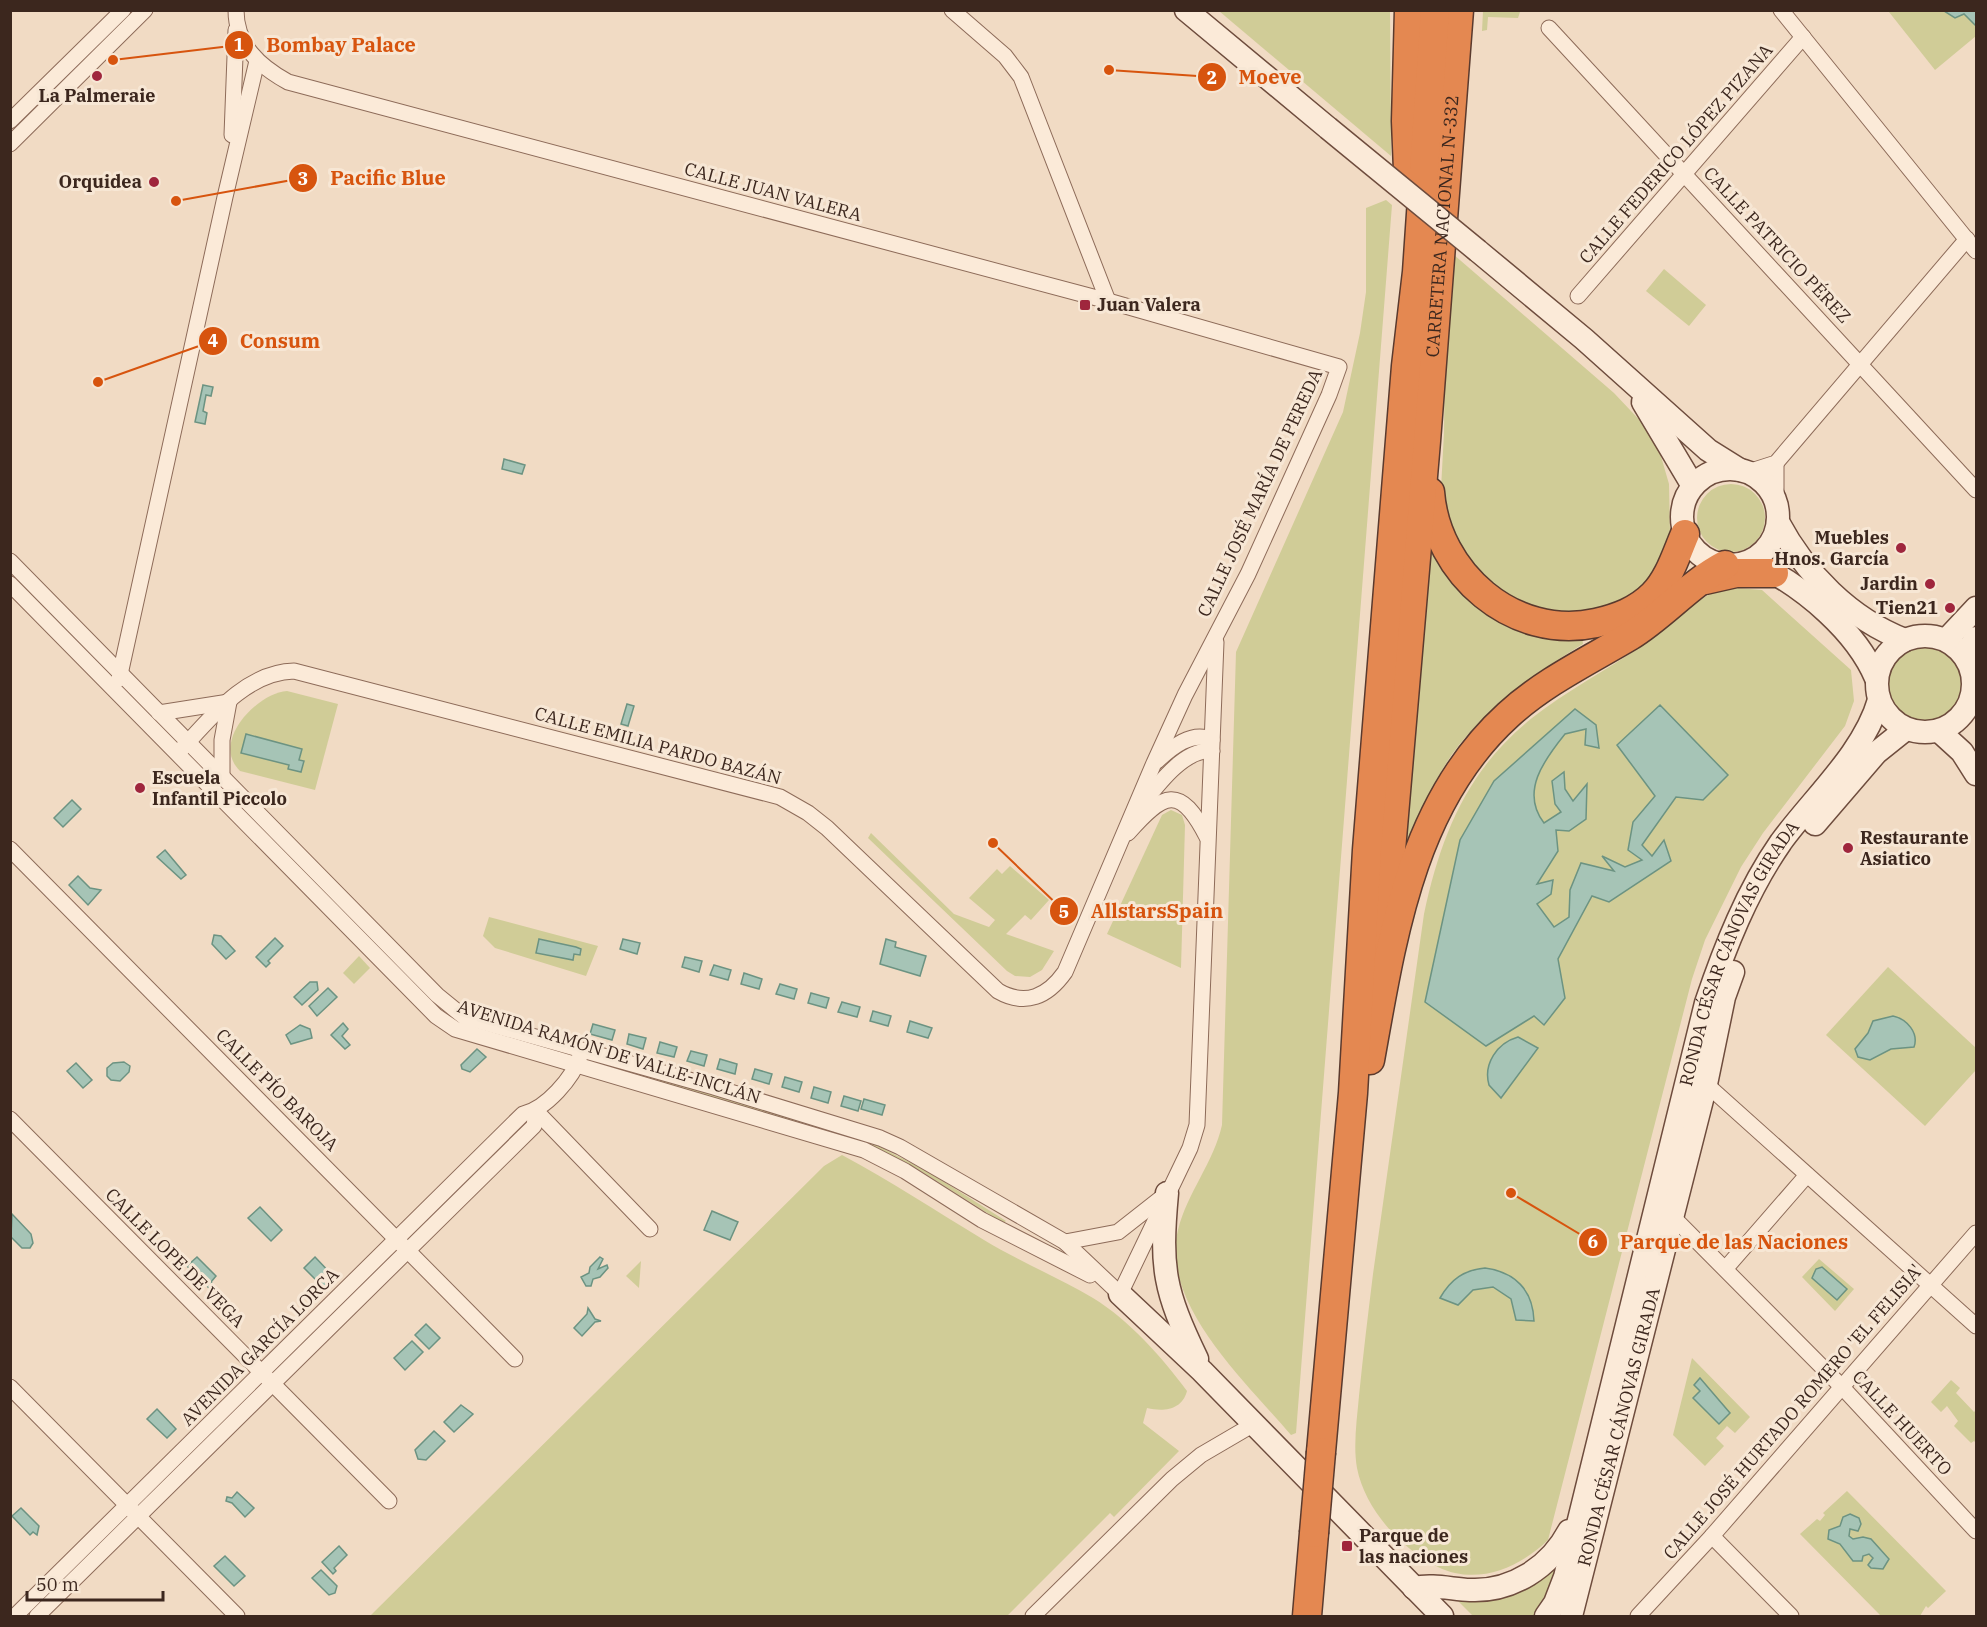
<svg xmlns="http://www.w3.org/2000/svg" width="1987" height="1627" viewBox="0 0 1987 1627" font-family="'IBM Plex Serif',serif">
<rect width="100%" height="100%" fill="#f1dbc4"/>
<!-- green -->
<g fill="#d0cc97">
<path d="M1516 10 1520 12 1518 18 1488 17 1487 30 1482 31 1483 11Z"/>
<path d="M1891 10 1976 11V36L1935 70 1889 12Z"/>
<path d="M1219 11H1390L1391 156Z"/>
<path d="M1386 200 1392 205 1296 1433 1291 1435C1248 1384 1159 1303 1178 1230 1187 1193 1214 1162 1222 1125L1236 652 1343 412 1360 333 1366 292V208Z"/>
<path d="M1446 248 1614 393 1647 428 1658 446 1669 484 1670 531 1665 557 1652 579 1633 595 1610 606 1585 612H1540L1498 595 1455 547 1441 489 1444 432Z"/>
<path d="M1664 269 1706 305 1689 326 1646 291Z"/>
<circle cx="1731" cy="518" r="34"/>
<path d="M1429 550 1447 574 1582 636 1583 644C1538 671 1492 704 1459 745 1437 773 1423 807 1409 839L1405 842Z"/>
<path d="M1725 587 1762 590 1851 670 1854 701 1845 726 1763 833 1741 867 1705 940 1692 979 1548 1540C1519 1568 1477 1586 1438 1567 1401 1549 1365 1509 1357 1468 1353 1445 1357 1419 1359 1396 1363 1355 1368 1315 1373 1274 1390 1154 1407 1034 1424 914 1441 835 1467 770 1532 718 1566 691 1607 670 1643 645 1664 630 1703 593 1725 587Z"/>
<circle cx="1925" cy="684" r="37"/>
<path d="M287 691 338 704 315 790 240 771C210 742 257 693 287 691Z"/>
<path d="M1171 810 1182 815 1185 825 1181 968 1107 934 1162 815Z"/>
<path d="M871 833 954 914 989 927 995 920 969 898 997 869 1002 874 1010 866 1049 900 1031 920 1025 915 1006 934 1054 951 1042 970 1030 977 1015 976 1007 971 868 838Z"/>
<path d="M489 917 598 946 586 976 495 948 483 936Z"/>
<path d="M359 956 370 968 354 984 343 973Z"/>
<path d="M1888 967 1976 1048V1070L1925 1126 1826 1035Z"/>
<path d="M604 1064 838 1131 878 1146 927 1171 1006 1221 1003 1223 916 1168 864 1143 603 1067Z"/>
<path d="M528 1120 529 1121 413 1236 412 1234Z"/>
<path d="M842 1155C891 1181 936 1211 984 1240 1019 1261 1057 1277 1093 1298 1129 1320 1162 1357 1187 1391 1182 1410 1164 1412 1147 1408L1143 1423 1179 1451 1114 1517 1110 1513 1007 1616H370L824 1166Z"/>
<path d="M393 1254 394 1255 278 1369 277 1368Z"/>
<path d="M1819 1259 1854 1289 1835 1311 1802 1277Z"/>
<path d="M641 1261 639 1288 626 1276Z"/>
<path d="M1692 1358 1750 1417 1735 1433 1727 1426 1716 1438 1724 1446 1705 1466 1673 1435Z"/>
<path d="M1951 1380 1960 1388 1956 1393 1974 1412 1976 1410V1443L1974 1441 1971 1443 1954 1426 1958 1421 1947 1406 1941 1412 1931 1402Z"/>
<path d="M1847 1491 1946 1591 1928 1608 1926 1606 1920 1616H1881L1800 1534 1817 1519 1820 1521 1825 1515 1823 1513Z"/>
<path d="M1555 1564 1560 1565 1537 1616H1473L1456 1599Z"/>
</g>
<!-- water -->
<g fill="#a6c4b6" stroke="#6c9382" stroke-width="1.5">
<path d="M1944 11H1976V26L1964 14 1955 18Z"/>
<path d="M203 385 213 387 211 396 206 395 203 411 207 413 205 424 195 422Z"/>
<path d="M504 459 525 465 522 474 502 469Z"/>
<path d="M627 704 634 706 628 726 621 724Z"/>
<path d="M1660 705 1728 775 1703 800 1676 797 1642 845 1652 856 1664 840 1671 861 1609 902 1592 896 1558 959 1565 998 1544 1025 1534 1016 1486 1046 1425 1002 1460 840 1494 781 1575 709 1596 725 1599 748 1585 745 1586 729 1565 734C1544 760 1520 792 1544 823L1561 812 1555 804 1552 781 1564 772 1565 789 1573 801 1587 784 1586 819 1569 831 1556 830 1558 851 1537 884 1553 880 1551 894 1537 904 1554 927 1569 917 1570 890 1581 863 1614 871 1602 856 1625 867 1642 860 1628 850 1633 822 1655 796 1617 745Z"/>
<path d="M246 734 302 749 299 760 304 761 301 772 288 769 289 765 241 753Z"/>
<path d="M72 800 81 809 63 827 54 818Z"/>
<path d="M165 850 186 875 181 879 157 857Z"/>
<path d="M78 876 90 888 101 890 88 905 69 885Z"/>
<path d="M214 935 221 936 235 951 226 959 212 944Z"/>
<path d="M275 938 283 946 268 961 270 963 266 967 256 957Z"/>
<path d="M539 939 576 947 581 949 580 955 574 954 573 960 536 953Z"/>
<path d="M623 939 640 943 637 954 620 949Z"/>
<path d="M886 939 896 942 895 947 926 956 920 976 880 964Z"/>
<path d="M685 957 702 961 699 972 682 967Z"/>
<path d="M714 965 731 970 728 980 710 975Z"/>
<path d="M744 973 762 979 759 989 741 984Z"/>
<path d="M310 982H317L318 990 302 1005 294 997Z"/>
<path d="M780 984 797 989 794 999 776 994Z"/>
<path d="M328 988 337 997 317 1016 309 1006Z"/>
<path d="M811 993 829 998 826 1008 808 1003Z"/>
<path d="M842 1002 860 1007 857 1017 838 1012Z"/>
<path d="M873 1011 891 1016 888 1026 870 1021Z"/>
<path d="M1893 1016C1907 1019 1919 1033 1914 1047L1891 1049 1870 1060 1858 1057 1855 1049 1868 1033 1873 1021Z"/>
<path d="M910 1021 932 1028 928 1038 907 1032Z"/>
<path d="M343 1023 348 1029 342 1036 350 1045 345 1049 331 1035Z"/>
<path d="M593 1024 615 1030 612 1040 590 1034Z"/>
<path d="M300 1025 310 1029 312 1038 291 1044 286 1035Z"/>
<path d="M629 1034 646 1038 643 1049 627 1044Z"/>
<path d="M1518 1037 1538 1048 1501 1098 1489 1085C1483 1064 1497 1043 1518 1037Z"/>
<path d="M660 1042 677 1047 674 1057 657 1053Z"/>
<path d="M477 1049 486 1057 470 1072 462 1069 461 1065Z"/>
<path d="M691 1051 707 1055 704 1066 687 1061Z"/>
<path d="M720 1059 737 1064 735 1074 717 1069Z"/>
<path d="M124 1062 130 1066 129 1072 120 1081 111 1080 107 1076V1068L113 1063Z"/>
<path d="M76 1063 92 1080 83 1088 67 1071Z"/>
<path d="M755 1069 772 1074 769 1084 752 1079Z"/>
<path d="M785 1077 802 1082 799 1092 782 1087Z"/>
<path d="M814 1087 831 1092 828 1103 811 1098Z"/>
<path d="M844 1096 861 1101 858 1111 841 1106Z"/>
<path d="M864 1099 885 1105 882 1115 861 1109Z"/>
<path d="M260 1207 282 1230 271 1241 248 1218Z"/>
<path d="M712 1211 738 1222 730 1240 704 1230Z"/>
<path d="M12 1214 31 1234 33 1243 30 1248H22L11 1237Z"/>
<path d="M197 1257 216 1276 211 1282 214 1286 210 1289 187 1266Z"/>
<path d="M315 1257 335 1278 324 1288 304 1268Z"/>
<path d="M600 1257 603 1259 598 1269 607 1265 608 1268 600 1277 593 1279 591 1286H586L581 1277 589 1273 590 1267Z"/>
<path d="M1822 1267 1847 1289 1837 1300 1812 1278 1816 1269Z"/>
<path d="M1485 1268C1515 1272 1533 1290 1534 1321L1516 1320 1511 1299 1493 1287 1473 1290 1458 1305 1440 1298C1451 1279 1464 1270 1485 1268Z"/>
<path d="M588 1308 595 1319 601 1321 595 1322 582 1336 574 1328 587 1314Z"/>
<path d="M426 1324 440 1338 429 1349 415 1335Z"/>
<path d="M412 1341 423 1352 405 1370 394 1358Z"/>
<path d="M1700 1378 1730 1413 1719 1424 1693 1398 1700 1391 1694 1385Z"/>
<path d="M461 1405 473 1414 454 1432 444 1422Z"/>
<path d="M157 1409 176 1429 167 1438 147 1419Z"/>
<path d="M434 1431 445 1441 426 1460 418 1459 415 1450Z"/>
<path d="M237 1492 254 1508 245 1517 232 1503 226 1501 227 1497 232 1498Z"/>
<path d="M21 1508 39 1526 37 1535 33 1532 30 1535 12 1516Z"/>
<path d="M1850 1514 1859 1518 1861 1524 1858 1531 1850 1529 1849 1536 1853 1539 1863 1537 1871 1539 1889 1559 1883 1569 1871 1568 1868 1565 1873 1558 1869 1554 1863 1556 1862 1561H1853L1840 1544 1828 1539 1829 1530 1840 1526 1843 1517Z"/>
<path d="M339 1546 347 1555 334 1568 336 1571 333 1574 322 1562Z"/>
<path d="M225 1556 245 1576 234 1586 214 1566Z"/>
<path d="M321 1570 337 1586 335 1593 329 1595 312 1578Z"/>
</g>
<g fill="none" stroke-linecap="round" stroke-linejoin="round">
<!-- street casing -->
<g stroke="#8d6b59" stroke-width="17">
<g id="street">
<path d="M952 10 1005 56 1021 77 1108 301"/>
<path d="M1781 10 1976 251"/>
<path d="M1549 28 1976 490"/>
<path d="M10 121 123 10"/>
<path d="M232 135 236 30"/>
<path d="M10 144 145 10"/>
<path d="M1578 296 1803 37"/>
<path d="M1748 472 1776 463 1967 239"/>
<path d="M1776 502V463"/>
<path d="M10 561 437 995 464 1017 714 1087 880 1138 900 1147 1065 1242 1120 1294"/>
<path d="M10 584 436 1016 455 1029 864 1150 905 1171 982 1220 1090 1275"/>
<path d="M119 679 225 197 257 61"/>
<path d="M159 713 229 702"/>
<path d="M178 753C209 720 245 672 294 671L780 797 808 813 827 828 998 991C1026 1007 1048 996 1065 972L1154 763 1185 695 1248 574 1329 395 1339 367 1108 301 288 82C259 66 236 45 236 10"/>
<path d="M1157 761C1171 748 1192 730 1212 740"/>
<path d="M222 774V740L229 702"/>
<path d="M1141 806C1156 787 1184 748 1212 751"/>
<path d="M1128 833C1164 792 1180 784 1207 837"/>
<path d="M10 849 515 1359"/>
<path d="M1706 1084 1976 1326"/>
<path d="M536 1111 650 1229"/>
<path d="M10 1119 389 1501"/>
<path d="M1672 1216 1842 1387 1976 1531"/>
<path d="M1065 1242 1118 1232 1160 1199"/>
<path d="M1726 1268 1807 1175"/>
<path d="M1120 1294 1190 1148 1197 1125 1216 642"/>
<path d="M10 1387 237 1616"/>
<path d="M1712 1536 1791 1616"/>
<path d="M15 1616 523 1114C546 1109 573 1078 580 1056"/>
<path d="M37 1616 534 1126 536 1111"/>
<path d="M1033 1616 1172 1479 1201 1455 1254 1424"/>
<path d="M1638 1616 1712 1536 1976 1233"/>
</g>
</g>
<!-- secondary casing -->
<g stroke="#6e4c3d" stroke-width="25">
<g id="secondary">
<path d="M1186 10 1328 128"/>
<path d="M1478 251 1584 339 1708 450 1740 470"/>
<path d="M1643 402 1693 486"/>
<circle cx="1730" cy="517" r="48"/>
<path d="M1778 522C1805 573 1850 619 1905 640"/>
<path d="M1759 565C1805 588 1856 631 1876 678"/>
<circle cx="1925" cy="684" r="48"/>
<path d="M1946 640 1976 608"/>
<path d="M1964 655 1976 638"/>
<path d="M1939 731 1962 752 1976 774"/>
<path d="M1815 824 1876 753 1906 729"/>
<path d="M1167 1193C1160 1269 1164 1290 1197 1359"/>
<path d="M1120 1294 1202 1371 1442 1616"/>
<path d="M1414 1588C1432 1584 1451 1589 1470 1590 1512 1592 1550 1567 1569 1531"/>
<path id="s1" d="M1546 1616 1555 1603 1565 1577 1706 1003C1725 947 1747 891 1781 842 1813 798 1864 753 1879 700"/>
<path id="s2" d="M1571 1616 1706 1084 1724 997 1733 972"/>
</g>
</g>
<!-- highway casing -->
<g stroke="#5a3a2e" stroke-width="31">
<g id="highway">
<path d="M1408 170 1406 121 1409 10"/>
<path d="M1430 492C1436 573 1513 641 1596 623 1617 618 1637 611 1653 595 1669 579 1676 555 1685 534"/>
<path d="M1705 580 1736 573H1774"/>
<path id="s3" d="M1377 952 1388 885 1426 441 1459 10"/>
<path d="M1370 1060C1392 938 1411 803 1508 715 1544 682 1588 661 1630 636 1664 615 1689 584 1725 565"/>
<path d="M1321 1452 1353 1093 1367 850 1406 366 1417 272 1435 10"/>
<path d="M1307 1616 1314 1533"/>
</g>
</g>
<!-- street -->
<use href="#street" stroke="#fbead8" stroke-width="15"/>
<!-- secondary -->
<use href="#secondary" stroke="#fbead8" stroke-width="22"/>
<!-- highway -->
<use href="#highway" stroke="#e48851" stroke-width="28"/>
<!-- secondary-bridge casing -->
<g stroke="#6e4c3d" stroke-width="25" stroke-linecap="butt">
<path id="secondary-bridge" d="M1328 128 1478 251"/>
</g>
<!-- highway-bridge casing -->
<g stroke="#5a3a2e" stroke-width="31" stroke-linecap="butt">
<path id="highway-bridge" d="M1314 1533 1321 1452"/>
</g>
<!-- secondary-bridge -->
<use href="#secondary-bridge" stroke="#fbead8" stroke-width="22"/>
<!-- highway-bridge -->
<use href="#highway-bridge" stroke="#e48851" stroke-width="28"/>
</g>
<!-- markers -->
<g fill="#9f263d" stroke="#f7e7d5" stroke-width="2">
<circle cx="97" cy="76" r="6"/>
<circle cx="154" cy="182" r="6"/>
<rect x="1079" y="299" width="12" height="12" rx="3"/>
<circle cx="1901" cy="548" r="6"/>
<circle cx="1930" cy="584" r="6"/>
<circle cx="1950" cy="608" r="6"/>
<circle cx="140" cy="788" r="6"/>
<circle cx="1848" cy="848" r="6"/>
<rect x="1341" y="1540" width="12" height="12" rx="3"/>
</g>
<g text-anchor="middle" stroke-width="6" stroke-linejoin="round" paint-order="stroke">
<!-- poi labels -->
<g font-size="18" font-weight="bold" fill="#3c271e" stroke="#f7e7d5" text-anchor="end">
<text x="97" y="102" text-anchor="middle">La Palmeraie</text>
<text x="142" y="188">Orquidea</text>
<text x="1097" y="311" text-anchor="start">Juan Valera</text>
<text x="1889" y="544">Muebles<tspan x="1889" dy="21">Hnos. García</tspan></text>
<text x="1918" y="590">Jardin</text>
<text x="1938" y="614">Tien21</text>
<text x="152" y="784" text-anchor="start">Escuela<tspan x="152" dy="21">Infantil Piccolo</tspan></text>
<text x="1860" y="844" text-anchor="start">Restaurante<tspan x="1860" dy="21">Asiatico</tspan></text>
<text x="1359" y="1542" text-anchor="start">Parque de<tspan x="1359" dy="21">las naciones</tspan></text>
</g>
<!-- street labels -->
<g font-size="18" fill="#3c271e" stroke="#f7e7d5">
<text transform="translate(1676 154) rotate(-49)" y="6">CALLE FEDERICO LÓPEZ PIZANA</text>
<text transform="translate(773 192) rotate(15)" y="6">CALLE JUAN VALERA</text>
<text dy="6" stroke="none"><textPath href="#s3" startOffset="729">CARRETERA NACIONAL N-332</textPath></text>
<text transform="translate(1777 245) rotate(47)" y="6">CALLE PATRICIO PÉREZ</text>
<text transform="translate(1260 493) rotate(-65)" y="6">CALLE JOSÉ MARÍA DE PEREDA</text>
<text transform="translate(658 746) rotate(15)" y="6">CALLE EMILIA PARDO BAZÁN</text>
<text dy="6" stroke="none"><textPath href="#s1" startOffset="693">RONDA CÉSAR CÁNOVAS GIRADA</textPath></text>
<text transform="translate(609 1052) rotate(17)" y="6">AVENIDA RAMÓN DE VALLE-INCLÁN</text>
<text transform="translate(277 1090) rotate(45)" y="6">CALLE PÍO BAROJA</text>
<text transform="translate(175 1258) rotate(45)" y="6">CALLE LOPE DE VEGA</text>
<text transform="translate(260 1347) rotate(-45)" y="6">AVENIDA GARCÍA LORCA</text>
<text transform="translate(1793 1412) rotate(-49)" y="6">CALLE JOSÉ HURTADO ROMERO 'EL FELISIA'</text>
<text transform="translate(1902 1423) rotate(47)" y="6">CALLE HUERTO</text>
<text dy="6" stroke="none"><textPath href="#s2" startOffset="195">RONDA CÉSAR CÁNOVAS GIRADA</textPath></text>
</g>
</g>
<!-- callouts -->
<path fill="none" stroke="#d7540e" stroke-width="2" d="M113 60L239 45M1109 70L1212 77M176 201L303 178M98 382L213 341M993 843L1064 911M1511 1193L1593 1242"/>
<g fill="#d7540e" stroke="#f7e7d5" stroke-width="2">
<circle cx="113" cy="60" r="6"/>
<circle cx="1109" cy="70" r="6"/>
<circle cx="176" cy="201" r="6"/>
<circle cx="98" cy="382" r="6"/>
<circle cx="993" cy="843" r="6"/>
<circle cx="1511" cy="1193" r="6"/>
<circle cx="239" cy="45" r="15"/>
<circle cx="1212" cy="77" r="15"/>
<circle cx="303" cy="178" r="15"/>
<circle cx="213" cy="341" r="15"/>
<circle cx="1064" cy="911" r="15"/>
<circle cx="1593" cy="1242" r="15"/>
</g>
<g font-size="18" text-anchor="middle" font-weight="bold" fill="#fff">
<text x="239" y="51">1</text>
<text x="1212" y="84">2</text>
<text x="303" y="185">3</text>
<text x="213" y="347">4</text>
<text x="1064" y="918">5</text>
<text x="1593" y="1248">6</text>
</g>
<g font-size="20" text-anchor="middle" font-weight="bold" fill="#d7540e" stroke="#f7e7d5" stroke-width="6" stroke-linejoin="round" paint-order="stroke">
<text x="341" y="52">Bombay Palace</text>
<text x="1270" y="84">Moeve</text>
<text x="388" y="185">Pacific Blue</text>
<text x="280" y="348">Consum</text>
<text x="1157" y="918">AllstarsSpain</text>
<text x="1734" y="1249">Parque de las Naciones</text>
</g>
<!-- border -->
<rect width="1987" height="1627" fill="none" stroke="#3c271e" stroke-width="24"/>
<!-- scale -->
<path d="M27 1591v9h136v-9" fill="none" stroke="#3c271e" stroke-width="3"/>
<text x="36" y="1591" font-size="18" fill="#3c271e" stroke="#f7e7d5" stroke-width="4.5" paint-order="stroke">50 m</text>
</svg>
